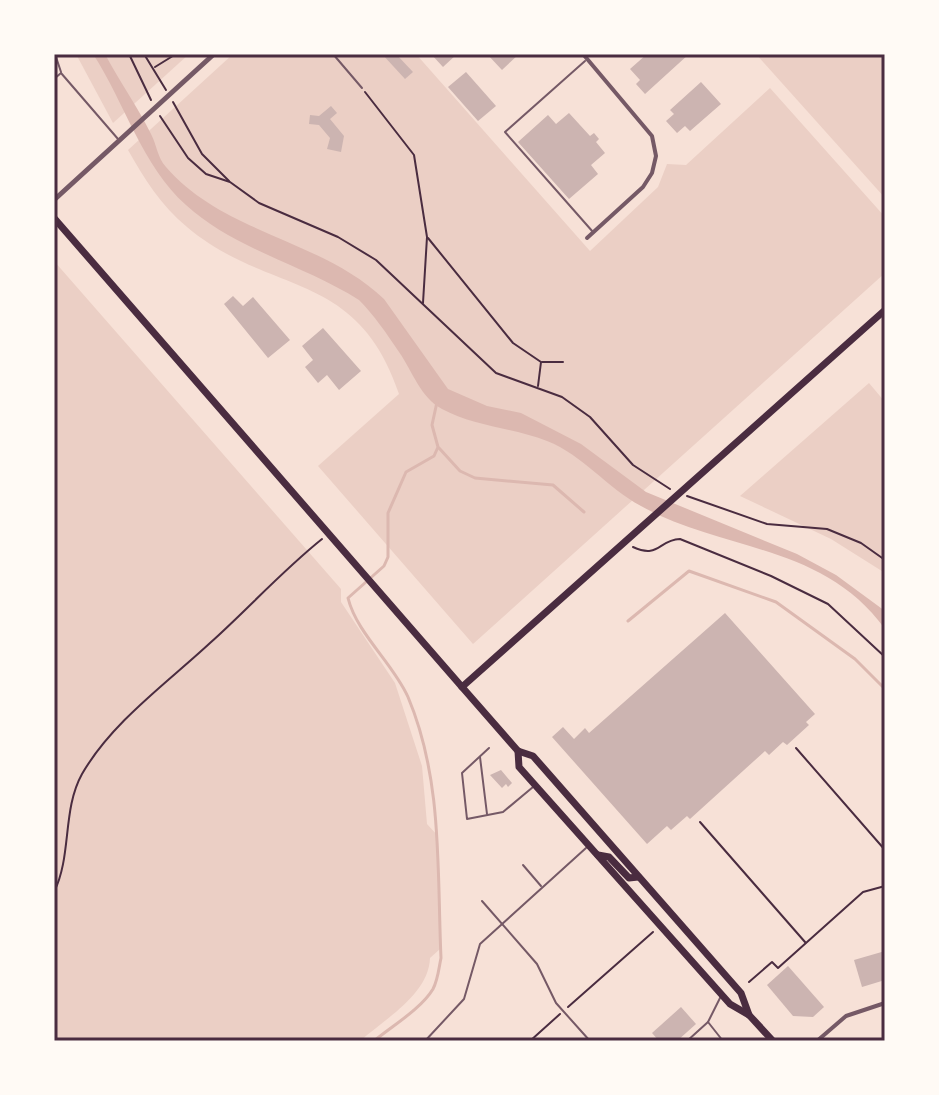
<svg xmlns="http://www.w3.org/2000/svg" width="939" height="1095" viewBox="0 0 939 1095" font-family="'Source Serif 4',serif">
<rect width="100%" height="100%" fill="#f7e1d7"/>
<!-- green -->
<g fill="#ebcfc5">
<path d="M76 54H189L113 123Z"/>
<path d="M233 54H416L590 251 658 187 667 164 686 165 770 88 885 217V273L473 644 318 466 399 394C357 268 270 297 187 227 161 206 144 178 128 150Z"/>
<path d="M756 54H885V198Z"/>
<path d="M54 261 341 589V602L395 683 422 766 427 824 438 836 440 949 430 958C429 994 385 1019 360 1041H54Z"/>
<path d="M869 383 885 402V573L831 539 740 496Z"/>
</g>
<!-- water -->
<path fill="#dcb8b0" d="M93 54H105C119 81 138 107 151 134 157 145 157 157 166 167 224 234 321 239 384 299L448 389 487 406 521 413 581 444 646 492 797 554 836 575 885 611V629C823 543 723 552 641 506 607 488 583 455 547 441 513 428 473 426 442 409 420 397 413 372 399 352 387 334 374 315 359 300 304 265 234 249 186 205 142 166 125 103 93 54Z"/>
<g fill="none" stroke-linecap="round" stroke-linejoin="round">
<!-- stream -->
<g stroke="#dcb8b0" stroke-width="3">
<path d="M439 448 460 471 475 478 553 485 584 512"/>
<path d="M628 621 689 571 776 602 855 659 885 689"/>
<path d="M374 1041C392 1026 421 1009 433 989 438 980 439 967 441 958 437 870 443 780 408 697 393 663 357 634 348 598L384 566 388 557V513L406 472 434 456 438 447 432 425 437 402"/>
</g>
</g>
<!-- building -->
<g fill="#ccb4b1">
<path d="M382 54H396L413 72 405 79Z"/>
<path d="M431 54H457L443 67Z"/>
<path d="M487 54H519L502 70Z"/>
<path d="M647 54H689L645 94 636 84 640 80 630 69Z"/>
<path d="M466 72 496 106 478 121 448 87Z"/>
<path d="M701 82 721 104 690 131 685 126 677 133 666 121 674 114 670 110Z"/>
<path d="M331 106 337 113 330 119 344 136 341 152 327 149 330 138 319 125 309 124 310 115 319 116Z"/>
<path d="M569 113 590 136 594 133 599 139 596 142 605 153 591 165 598 174 569 199 518 142 548 115 556 124Z"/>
<path d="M233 296 243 306 253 297 290 340 268 358 224 304Z"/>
<path d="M323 328 361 371 339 390 327 375 318 383 305 367 313 360 302 346Z"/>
<path d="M725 613 815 714 806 722 809 725 787 745 783 742 769 755 765 751 690 819 687 816 671 830 667 826 647 844 552 737 563 727 574 739 585 728 589 733Z"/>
<path d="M501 770 512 783 508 787 506 784 502 788 490 775Z"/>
<path d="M885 951V980L862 987 854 960Z"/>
<path d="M788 966 824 1007 813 1017 793 1016 767 985Z"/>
<path d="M681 1007 696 1024 677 1041H659L652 1033Z"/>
</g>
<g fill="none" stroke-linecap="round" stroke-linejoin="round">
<!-- path -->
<g stroke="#4a2c40" stroke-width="2">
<path d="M129 54 151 100"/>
<path d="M144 54 166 90"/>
<path d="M155 67 176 54"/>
<path d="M365 92 414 155 427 237 423 303"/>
<path d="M173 102 202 154 229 181"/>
<path d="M160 116 188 158 206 174 230 182 259 203 338 237 376 260 496 373 562 397 590 417 633 465 670 489"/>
<path d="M428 238 513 343 541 362 538 386"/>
<path d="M542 362H563"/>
<path d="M687 496 767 524 827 529 861 543 885 560"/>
<path d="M633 547C659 559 658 540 680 539L771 576 828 604 885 657"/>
<path d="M796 748 885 850"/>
<path d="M700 822 805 942"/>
<path d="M54 892C72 856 62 810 82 774 112 722 167 683 210 643 248 609 282 571 322 539"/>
<path d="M749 982 772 962 778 968 863 892 885 886"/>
<path d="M568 1007 653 932"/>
<path d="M530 1041 560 1014"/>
</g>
<!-- service -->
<g stroke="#755966" stroke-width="2">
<path d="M55 54 61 72"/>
<path d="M333 54 362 88"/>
<path d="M585 61 505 132 593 232"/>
<path d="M54 79 61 73 118 139"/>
<path d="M489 748 462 773 467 819 503 812 533 787"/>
<path d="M480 757 487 814"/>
<path d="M523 865 541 886"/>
<path d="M482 901 537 964 556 1003 590 1041"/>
<path d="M708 1022 721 996"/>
<path d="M425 1041 464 999 480 944 586 848"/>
<path d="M687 1041 708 1022 723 1041"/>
</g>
<!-- minor -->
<g stroke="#755966" stroke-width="4">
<path d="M583 54 652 136 656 156 652 173 643 187 587 238"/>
<path d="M817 1041 846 1016 885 1003"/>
</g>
<!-- tertiary -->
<path stroke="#755966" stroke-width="5" d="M54 200 214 54"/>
<!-- primary -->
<g stroke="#4a2c40" stroke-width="7">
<path d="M462 687 518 751 533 756 741 993 749 1015"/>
<path d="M518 751 519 767 535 785 730 1004 749 1015 773 1041"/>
<path d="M598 855 609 857 629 878 638 877"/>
</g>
<!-- trunk -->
<path stroke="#4a2c40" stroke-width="7" d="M54 218 462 687 885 310"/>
</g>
<!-- border -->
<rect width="939" height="1095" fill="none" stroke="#fffaf5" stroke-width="112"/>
<rect x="56" y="56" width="827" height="983" fill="none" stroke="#4a2c40" stroke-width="3"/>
</svg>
